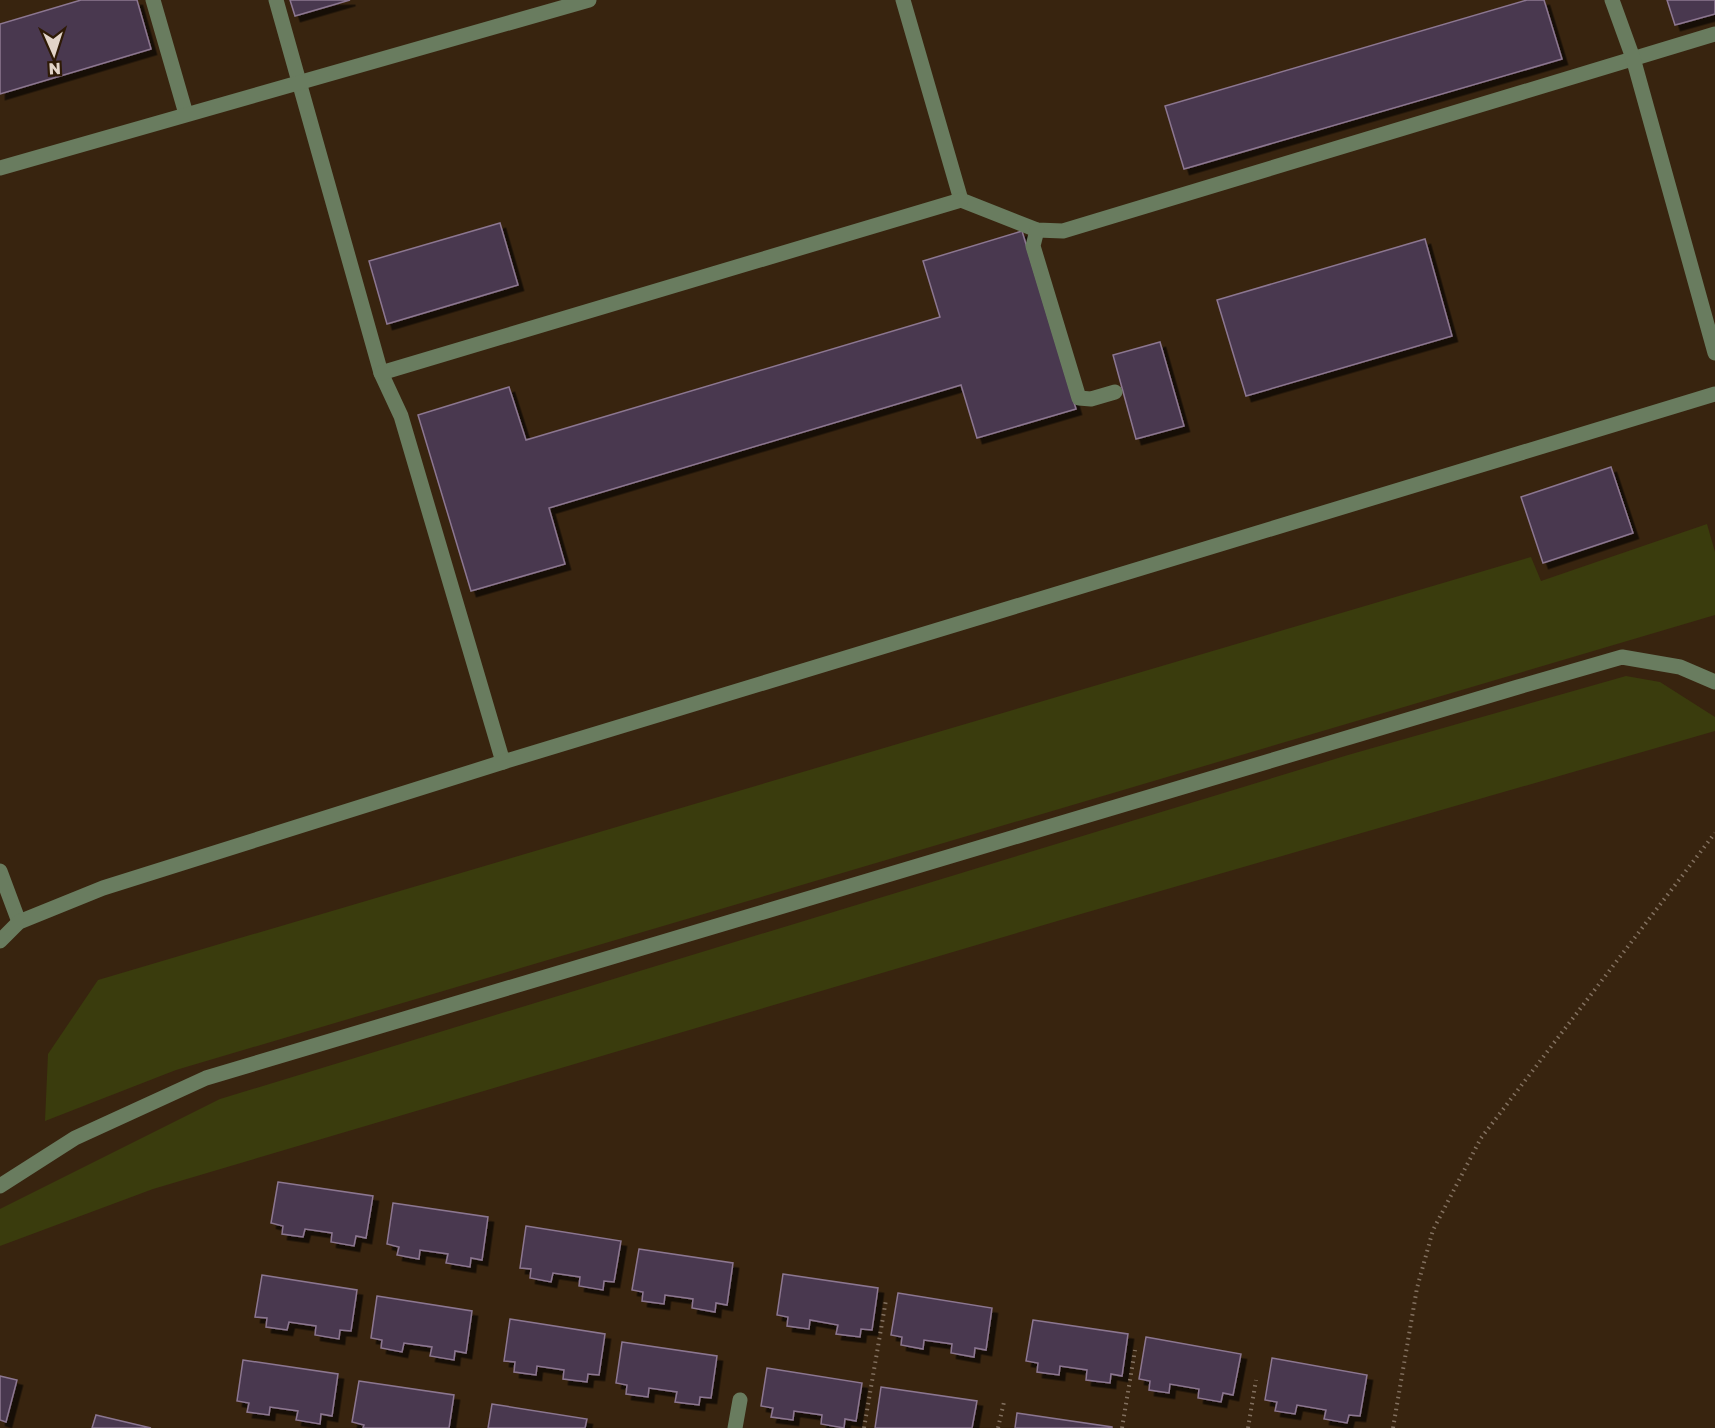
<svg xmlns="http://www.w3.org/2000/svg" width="1715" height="1428" viewBox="0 0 1715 1428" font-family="'Golos Text',sans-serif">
<defs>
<filter id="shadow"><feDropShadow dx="5.5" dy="5.5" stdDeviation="0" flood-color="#0009"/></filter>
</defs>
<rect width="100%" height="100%" fill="#38240f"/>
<!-- green -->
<g fill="#3a3c0d">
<path d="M1707 524 1715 552V615L176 1070 45 1121 48 1054 98 980 1531 557 1541 581Z"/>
<path d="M1626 676 1660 682 1715 717V731L1081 914 153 1189 0 1246V1209L220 1099 1348 755Z"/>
</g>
<!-- building -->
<g fill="#4a384f" stroke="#8c7791" stroke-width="1.5" filter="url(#shadow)">
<path d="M81 0H137L151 49 0 94V24Z"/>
<path d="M290 0H350L295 16Z"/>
<path d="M1527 0H1544L1562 59 1184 169 1165 106Z"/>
<path d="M1667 0H1715V14L1675 25Z"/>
<path d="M500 223 518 285 387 324 369 261Z"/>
<path d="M1022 231 1076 409 977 438 961 385 549 508 565 564 471 591 418 415 509 387 526 440 940 317 923 261Z"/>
<path d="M1425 239 1452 336 1246 396 1217 300Z"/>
<path d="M1160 342 1184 426 1136 439 1113 355Z"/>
<path d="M1611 467 1633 533 1543 563 1521 497Z"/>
<path d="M278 1182 373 1196 366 1238 356 1236 354 1246 331 1242 332 1233 305 1229 303 1237 282 1234 283 1226 271 1223Z"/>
<path d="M393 1203 488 1217 482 1260 471 1258 470 1267 446 1263 448 1254 420 1250 419 1259 397 1255 399 1247 387 1244Z"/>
<path d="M526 1226 621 1241 614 1282 604 1281 603 1290 579 1286 580 1277 553 1273 551 1282 530 1278 531 1269 520 1268Z"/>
<path d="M639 1249 733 1263 727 1305 716 1303 715 1312 692 1308 693 1299 665 1295 664 1304 642 1301 643 1292 632 1290Z"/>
<path d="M783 1274 878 1288 872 1330 861 1329 860 1337 836 1334 838 1325 810 1320 809 1329 787 1326 788 1317 777 1315Z"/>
<path d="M262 1275 357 1290 351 1331 340 1330 339 1339 315 1335 316 1326 289 1322 287 1330 266 1327 267 1318 255 1317Z"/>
<path d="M898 1293 992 1308 986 1350 975 1348 974 1357 951 1353 952 1344 924 1340 923 1349 901 1345 902 1337 891 1335Z"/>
<path d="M377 1296 472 1311 466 1353 455 1351 454 1360 430 1356 432 1347 404 1343 402 1352 381 1348 382 1340 371 1338Z"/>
<path d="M510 1319 605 1334 599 1375 588 1374 587 1382 563 1379 564 1370 537 1366 536 1375 514 1372 515 1362 504 1361Z"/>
<path d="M1033 1320 1128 1334 1122 1376 1111 1374 1110 1383 1086 1380 1087 1370 1060 1366 1059 1375 1037 1372 1038 1363 1026 1361Z"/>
<path d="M1146 1337 1241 1354 1233 1395 1223 1393 1221 1402 1198 1398 1199 1389 1170 1384 1169 1393 1149 1390 1150 1381 1139 1379Z"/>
<path d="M622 1342 717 1356 711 1398 700 1397 699 1405 675 1402 677 1392 649 1388 648 1397 626 1394 627 1385 616 1383Z"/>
<path d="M1272 1358 1367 1375 1360 1416 1349 1415 1347 1423 1324 1419 1326 1410 1297 1405 1295 1414 1275 1411 1277 1402 1265 1400Z"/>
<path d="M243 1360 338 1374 332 1416 321 1414 320 1424 296 1420 298 1411 270 1407 269 1415 247 1412 249 1403 237 1401Z"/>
<path d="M767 1368 862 1383 856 1421 845 1419 844 1428 821 1424 822 1415 794 1411 793 1420 771 1417 773 1408 761 1406Z"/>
<path d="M0 1376 17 1380 6 1422 0 1420Z"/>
<path d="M359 1381 454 1395 449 1428H363L364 1425 352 1422Z"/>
<path d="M881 1387 977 1401 972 1428H875Z"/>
<path d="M492 1404 587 1419 585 1428H488Z"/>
<path d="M1017 1413 1112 1427V1428H1015Z"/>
<path d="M96 1415 151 1428H92Z"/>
</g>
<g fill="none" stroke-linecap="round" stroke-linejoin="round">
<!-- path -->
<g stroke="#837160" stroke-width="4" stroke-dasharray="1.5 4.5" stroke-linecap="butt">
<path d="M864 1428 886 1300"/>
<path d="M998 1428 1004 1402"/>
<path d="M1122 1428 1135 1350"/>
<path d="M1248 1428 1256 1380"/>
<path d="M1393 1428 1417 1288 1433 1230 1481 1138 1715 833"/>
</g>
<!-- minor -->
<g stroke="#697c5f" stroke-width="15">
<path d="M153 0 186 114"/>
<path d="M276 0 381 373 401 416 503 762"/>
<path d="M903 0 961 200 1037 230 1063 231 1715 34"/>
<path d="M1612 0 1633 58 1715 353"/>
<path d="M0 168 589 0"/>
<path d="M1037 230 1033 246 1079 398 1091 399 1115 392"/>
<path d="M381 373 961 200"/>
<path d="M0 871 19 922"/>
<path d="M0 941 19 922 103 888 503 762 1715 394"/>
<path d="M0 1186 75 1138 206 1078 1518 687 1622 657 1680 667 1715 682"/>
<path d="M735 1428 740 1400"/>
</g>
</g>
<!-- north arrow -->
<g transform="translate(54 54) rotate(177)" stroke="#2e1a06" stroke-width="4.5" paint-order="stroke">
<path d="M0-4.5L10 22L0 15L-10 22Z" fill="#e2d4c8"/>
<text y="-9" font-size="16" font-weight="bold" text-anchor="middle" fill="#e2d4c8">N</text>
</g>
</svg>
